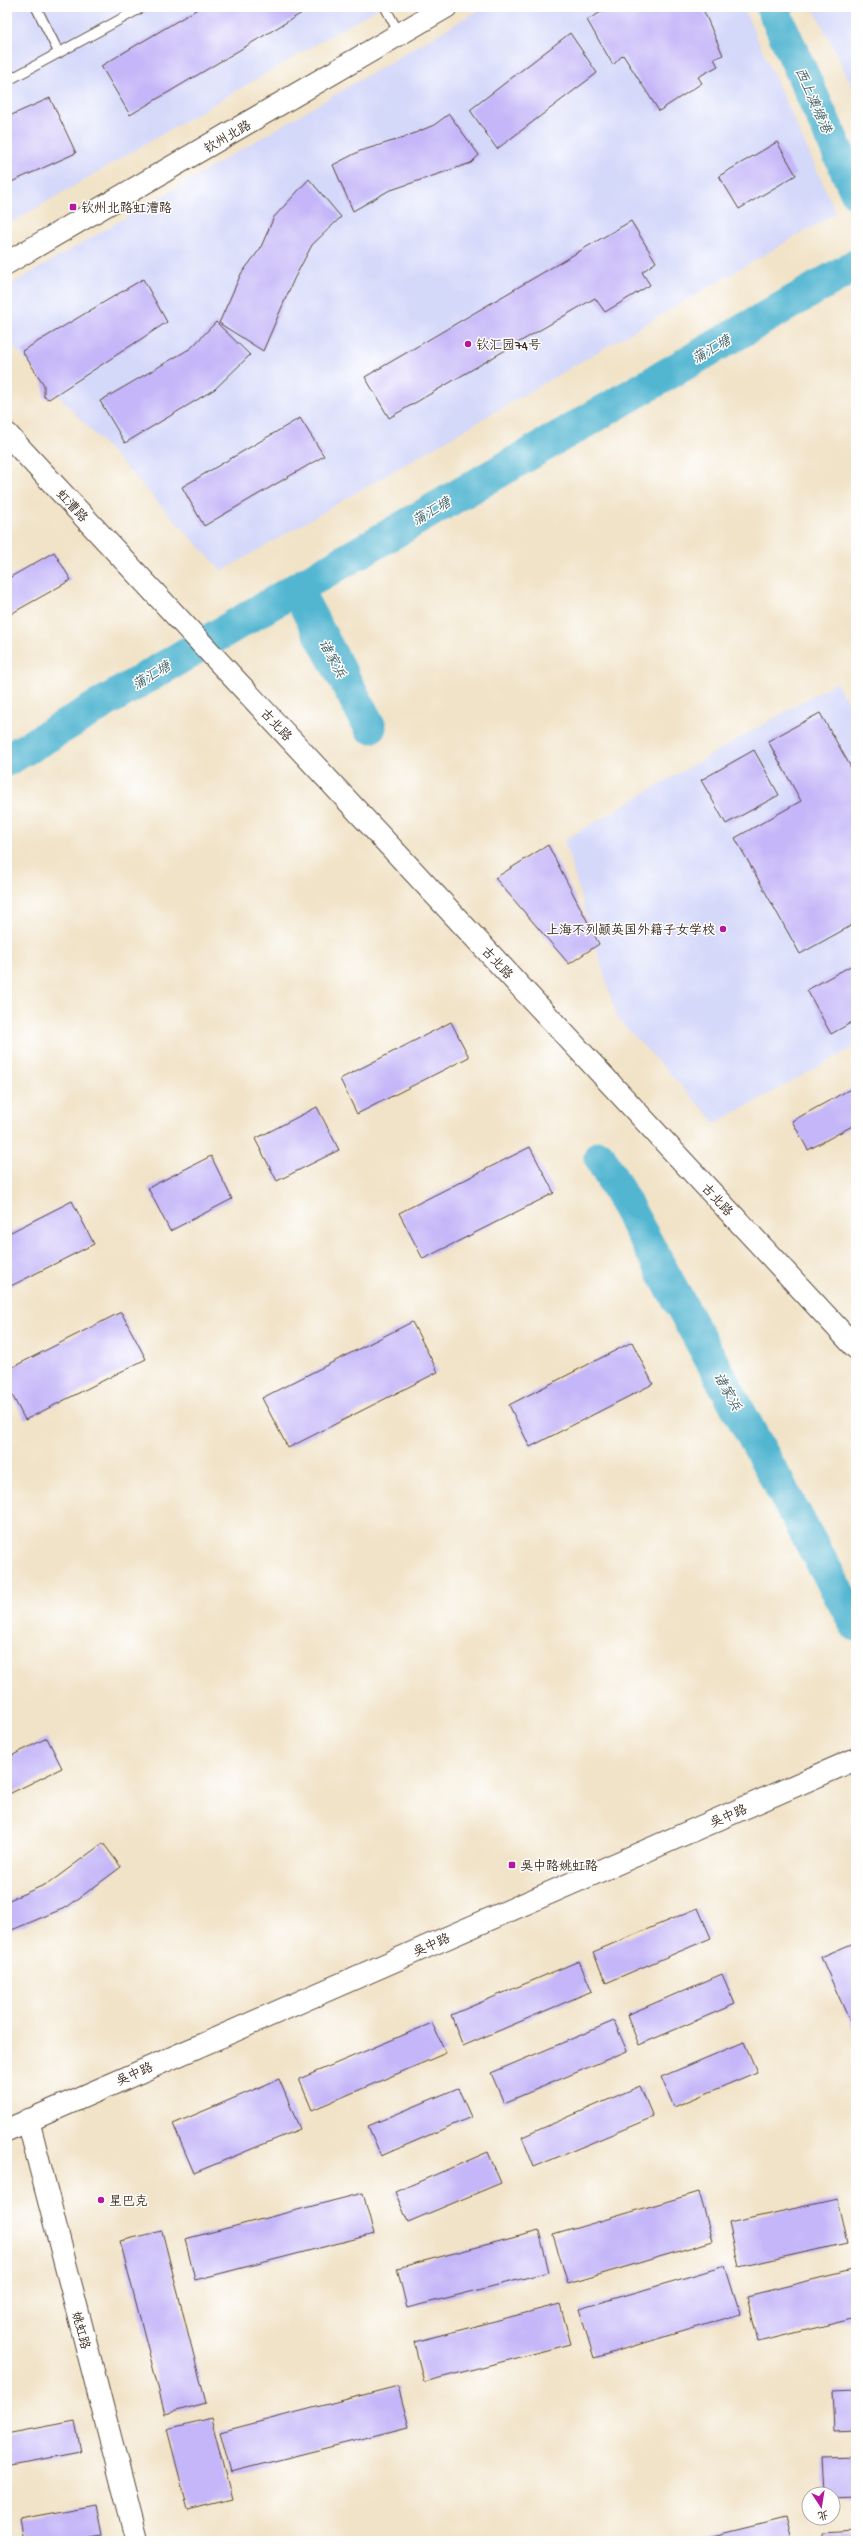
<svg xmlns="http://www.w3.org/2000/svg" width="863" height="2548" viewBox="0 0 863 2548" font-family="'Gochi Hand','LXGW WenKai TC',sans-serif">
<rect width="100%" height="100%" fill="#fff"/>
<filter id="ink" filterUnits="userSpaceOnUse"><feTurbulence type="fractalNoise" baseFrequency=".025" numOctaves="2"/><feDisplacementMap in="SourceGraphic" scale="8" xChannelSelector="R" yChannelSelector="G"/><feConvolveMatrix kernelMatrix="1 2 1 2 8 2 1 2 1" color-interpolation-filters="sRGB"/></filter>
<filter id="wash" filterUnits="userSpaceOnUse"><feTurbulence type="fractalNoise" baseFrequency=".012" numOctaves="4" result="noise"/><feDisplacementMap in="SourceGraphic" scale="16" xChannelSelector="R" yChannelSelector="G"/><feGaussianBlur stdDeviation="0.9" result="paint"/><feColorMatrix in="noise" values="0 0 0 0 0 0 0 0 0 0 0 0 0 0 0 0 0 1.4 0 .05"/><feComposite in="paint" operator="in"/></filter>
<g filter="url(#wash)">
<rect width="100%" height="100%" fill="#f1e3c8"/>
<!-- built -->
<g fill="#d4d8f9">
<path d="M7 7H380L7 225Z"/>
<path d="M484 7H743L836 213 222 571 7 340V287Z"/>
<path d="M813 7H856V95Z"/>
<path d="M836 682 856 718V1046L716 1123 617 1018 564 840Z"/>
</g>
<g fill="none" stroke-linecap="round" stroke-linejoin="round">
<!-- river -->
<g stroke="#52b6d1" stroke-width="33">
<path d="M772 7 856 192"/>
<path d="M296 589 370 727"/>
<path d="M7 760 296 589 856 265"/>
<path d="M600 1157 856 1625"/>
</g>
</g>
<g id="blocks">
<!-- building -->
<g fill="#c4b6f8">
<path d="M201 7H299L302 13 130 115 101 66Z"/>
<path d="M610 7H702L723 55 714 59 718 66 698 77 702 83 659 111 623 55 613 65 587 20Z"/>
<path d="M570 33 597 73 497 149 470 110Z"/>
<path d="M50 98 76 153 7 184V117Z"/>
<path d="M449 114 479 155 471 163 388 191 353 211 333 165 360 151 403 138 434 125Z"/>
<path d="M777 142 796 175 739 209 719 176Z"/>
<path d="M309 179 341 217 312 245 294 279 263 351 219 323 241 274 260 249 274 217Z"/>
<path d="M631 221 656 262 642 272 650 285 605 312 595 298 389 418 365 377Z"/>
<path d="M143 279 167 322 49 399 44 397V385L22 351Z"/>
<path d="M216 322 250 355 215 389 125 443 100 401 191 348Z"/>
<path d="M300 418 324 456 204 526 182 487Z"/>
<path d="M54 552 71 580 7 616V579Z"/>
<path d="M820 713 856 776V923L800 954 735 838 801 801 768 741Z"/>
<path d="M754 750 779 795 726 824 701 780Z"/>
<path d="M548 845 599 944 569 964 495 878Z"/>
<path d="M856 963V1020L831 1034 807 990Z"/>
<path d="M451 1022 469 1057 357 1114 340 1079Z"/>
<path d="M856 1086V1124L808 1150 792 1121Z"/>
<path d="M317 1107 339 1150 277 1181 255 1139Z"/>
<path d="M530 1147 554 1193 423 1259 399 1213Z"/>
<path d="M211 1156 232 1199 170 1231 148 1188Z"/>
<path d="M72 1201 94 1244 7 1288V1234Z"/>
<path d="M121 1312 146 1359 25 1420 7 1385V1370Z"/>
<path d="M412 1322 438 1372 288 1448 262 1398Z"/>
<path d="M632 1342 653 1384 530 1447 509 1405Z"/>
<path d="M47 1738 62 1768 7 1795V1758Z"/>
<path d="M103 1843 121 1867 67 1907 7 1932V1901L49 1883Z"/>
<path d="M698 1908 711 1938 606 1983 593 1952Z"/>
<path d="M856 1942V2035L821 1957Z"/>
<path d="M579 1961 592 1991 463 2046 451 2015Z"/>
<path d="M722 1974 735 2004 639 2045 627 2015Z"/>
<path d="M614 2021 627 2051 504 2103 491 2073Z"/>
<path d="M432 2023 446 2053 312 2110 299 2079Z"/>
<path d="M744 2042 757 2072 674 2107 661 2077Z"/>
<path d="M279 2079 300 2129 194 2173 173 2124Z"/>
<path d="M640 2086 653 2117 534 2167 522 2137Z"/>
<path d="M458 2088 471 2117 381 2156 368 2126Z"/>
<path d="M488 2152 501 2183 408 2222 395 2192Z"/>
<path d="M699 2192 713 2241 568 2284 553 2235Z"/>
<path d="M363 2193 374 2234 195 2280 185 2239Z"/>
<path d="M837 2199 847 2243 739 2267 729 2223Z"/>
<path d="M162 2231 206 2403 165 2414 120 2241Z"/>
<path d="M539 2231 549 2272 407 2308 397 2268Z"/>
<path d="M725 2266 740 2314 594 2358 579 2309Z"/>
<path d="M852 2270 856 2285V2318L758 2342 747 2296Z"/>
<path d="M560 2304 571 2344 424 2382 414 2342Z"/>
<path d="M398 2386 409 2427 231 2472 220 2432Z"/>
<path d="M856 2390V2431L835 2432 833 2391Z"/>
<path d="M211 2418 232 2499 188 2510 167 2429Z"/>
<path d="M75 2421 81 2452 7 2466V2434Z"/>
<path d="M856 2456V2497L833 2498V2494H823L821 2457Z"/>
<path d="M96 2505 102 2536 73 2541H23L19 2519Z"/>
<path d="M786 2517 792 2541H693L692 2540Z"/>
<path d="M856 2530V2541H823V2532Z"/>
</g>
</g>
</g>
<g filter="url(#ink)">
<use href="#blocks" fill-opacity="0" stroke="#564638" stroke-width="1"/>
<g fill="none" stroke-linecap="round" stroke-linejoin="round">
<!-- service casing -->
<g stroke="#564638" stroke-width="11">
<g id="service">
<path d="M36 7 59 53"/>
<path d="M385 7 400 35"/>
<path d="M7 81 143 7"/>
</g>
</g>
<!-- tertiary casing -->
<g stroke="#564638" stroke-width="24">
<g id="tertiary">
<path d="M7 263 446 7"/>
<path d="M28 2120 137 2541"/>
</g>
</g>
<!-- secondary casing -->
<g stroke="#564638" stroke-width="24">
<g id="secondary">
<path d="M7 434 856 1348"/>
<path d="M7 2130 856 1759"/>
</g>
</g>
<!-- service -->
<use href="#service" stroke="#fff" stroke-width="9"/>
<!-- tertiary -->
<use href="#tertiary" stroke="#fff" stroke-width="22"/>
<!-- secondary -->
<use href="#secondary" stroke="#fff" stroke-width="22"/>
</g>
</g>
<!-- markers -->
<g fill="#b5179e" stroke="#fff" stroke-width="1.5">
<rect x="69" y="203" width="8" height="8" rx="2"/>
<circle cx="468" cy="344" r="4"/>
<circle cx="723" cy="929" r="4"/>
<rect x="508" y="1861" width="8" height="8" rx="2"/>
<circle cx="101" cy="2200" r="4"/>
</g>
<g text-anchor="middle" stroke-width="3" stroke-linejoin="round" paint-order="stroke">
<!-- street labels -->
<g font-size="13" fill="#3b2a1e" stroke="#fff">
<text transform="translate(227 136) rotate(-30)" y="5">钦州北路</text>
<text transform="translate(73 505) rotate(47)" y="5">虹漕路</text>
<text transform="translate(277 724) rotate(47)" y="5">古北路</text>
<text transform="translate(498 962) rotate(47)" y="5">古北路</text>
<text transform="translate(718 1199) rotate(47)" y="5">古北路</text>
<text transform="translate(728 1815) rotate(-23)" y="5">吴中路</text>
<text transform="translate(431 1944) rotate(-24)" y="5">吴中路</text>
<text transform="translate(134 2073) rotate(-24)" y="5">吴中路</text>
<text transform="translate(82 2330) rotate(75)" y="5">姚虹路</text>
</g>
<!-- poi labels -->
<g font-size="13" fill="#3b2a1e" stroke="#fff" text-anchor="start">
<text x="81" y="212">钦州北路虹漕路</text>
<text x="476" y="349">钦汇园74号</text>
<text x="715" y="934" text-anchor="end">上海不列颠英国外籍子女学校</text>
<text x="520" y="1870">吴中路姚虹路</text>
<text x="109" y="2205">星巴克</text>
</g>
<!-- water labels -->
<g font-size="14" font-style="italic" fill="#446266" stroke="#fff">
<text transform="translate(814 100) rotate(66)" y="5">西上澳塘港</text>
<text transform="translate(711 349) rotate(-30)" y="5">蒲汇塘</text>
<text transform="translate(431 511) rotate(-30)" y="5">蒲汇塘</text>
<text transform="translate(333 658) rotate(62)" y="5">诸家浜</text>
<text transform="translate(151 675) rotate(-31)" y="5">蒲汇塘</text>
<text transform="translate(728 1391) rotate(61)" y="5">诸家浜</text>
</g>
</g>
<!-- margin -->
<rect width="863" height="2548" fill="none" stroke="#fff" stroke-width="24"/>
<!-- north arrow -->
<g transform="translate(821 2506) rotate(168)"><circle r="19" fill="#ffffff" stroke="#b1aaa5"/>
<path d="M0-3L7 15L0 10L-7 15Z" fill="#b5179e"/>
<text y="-6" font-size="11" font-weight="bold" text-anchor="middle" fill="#3b2a1e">北</text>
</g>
</svg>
